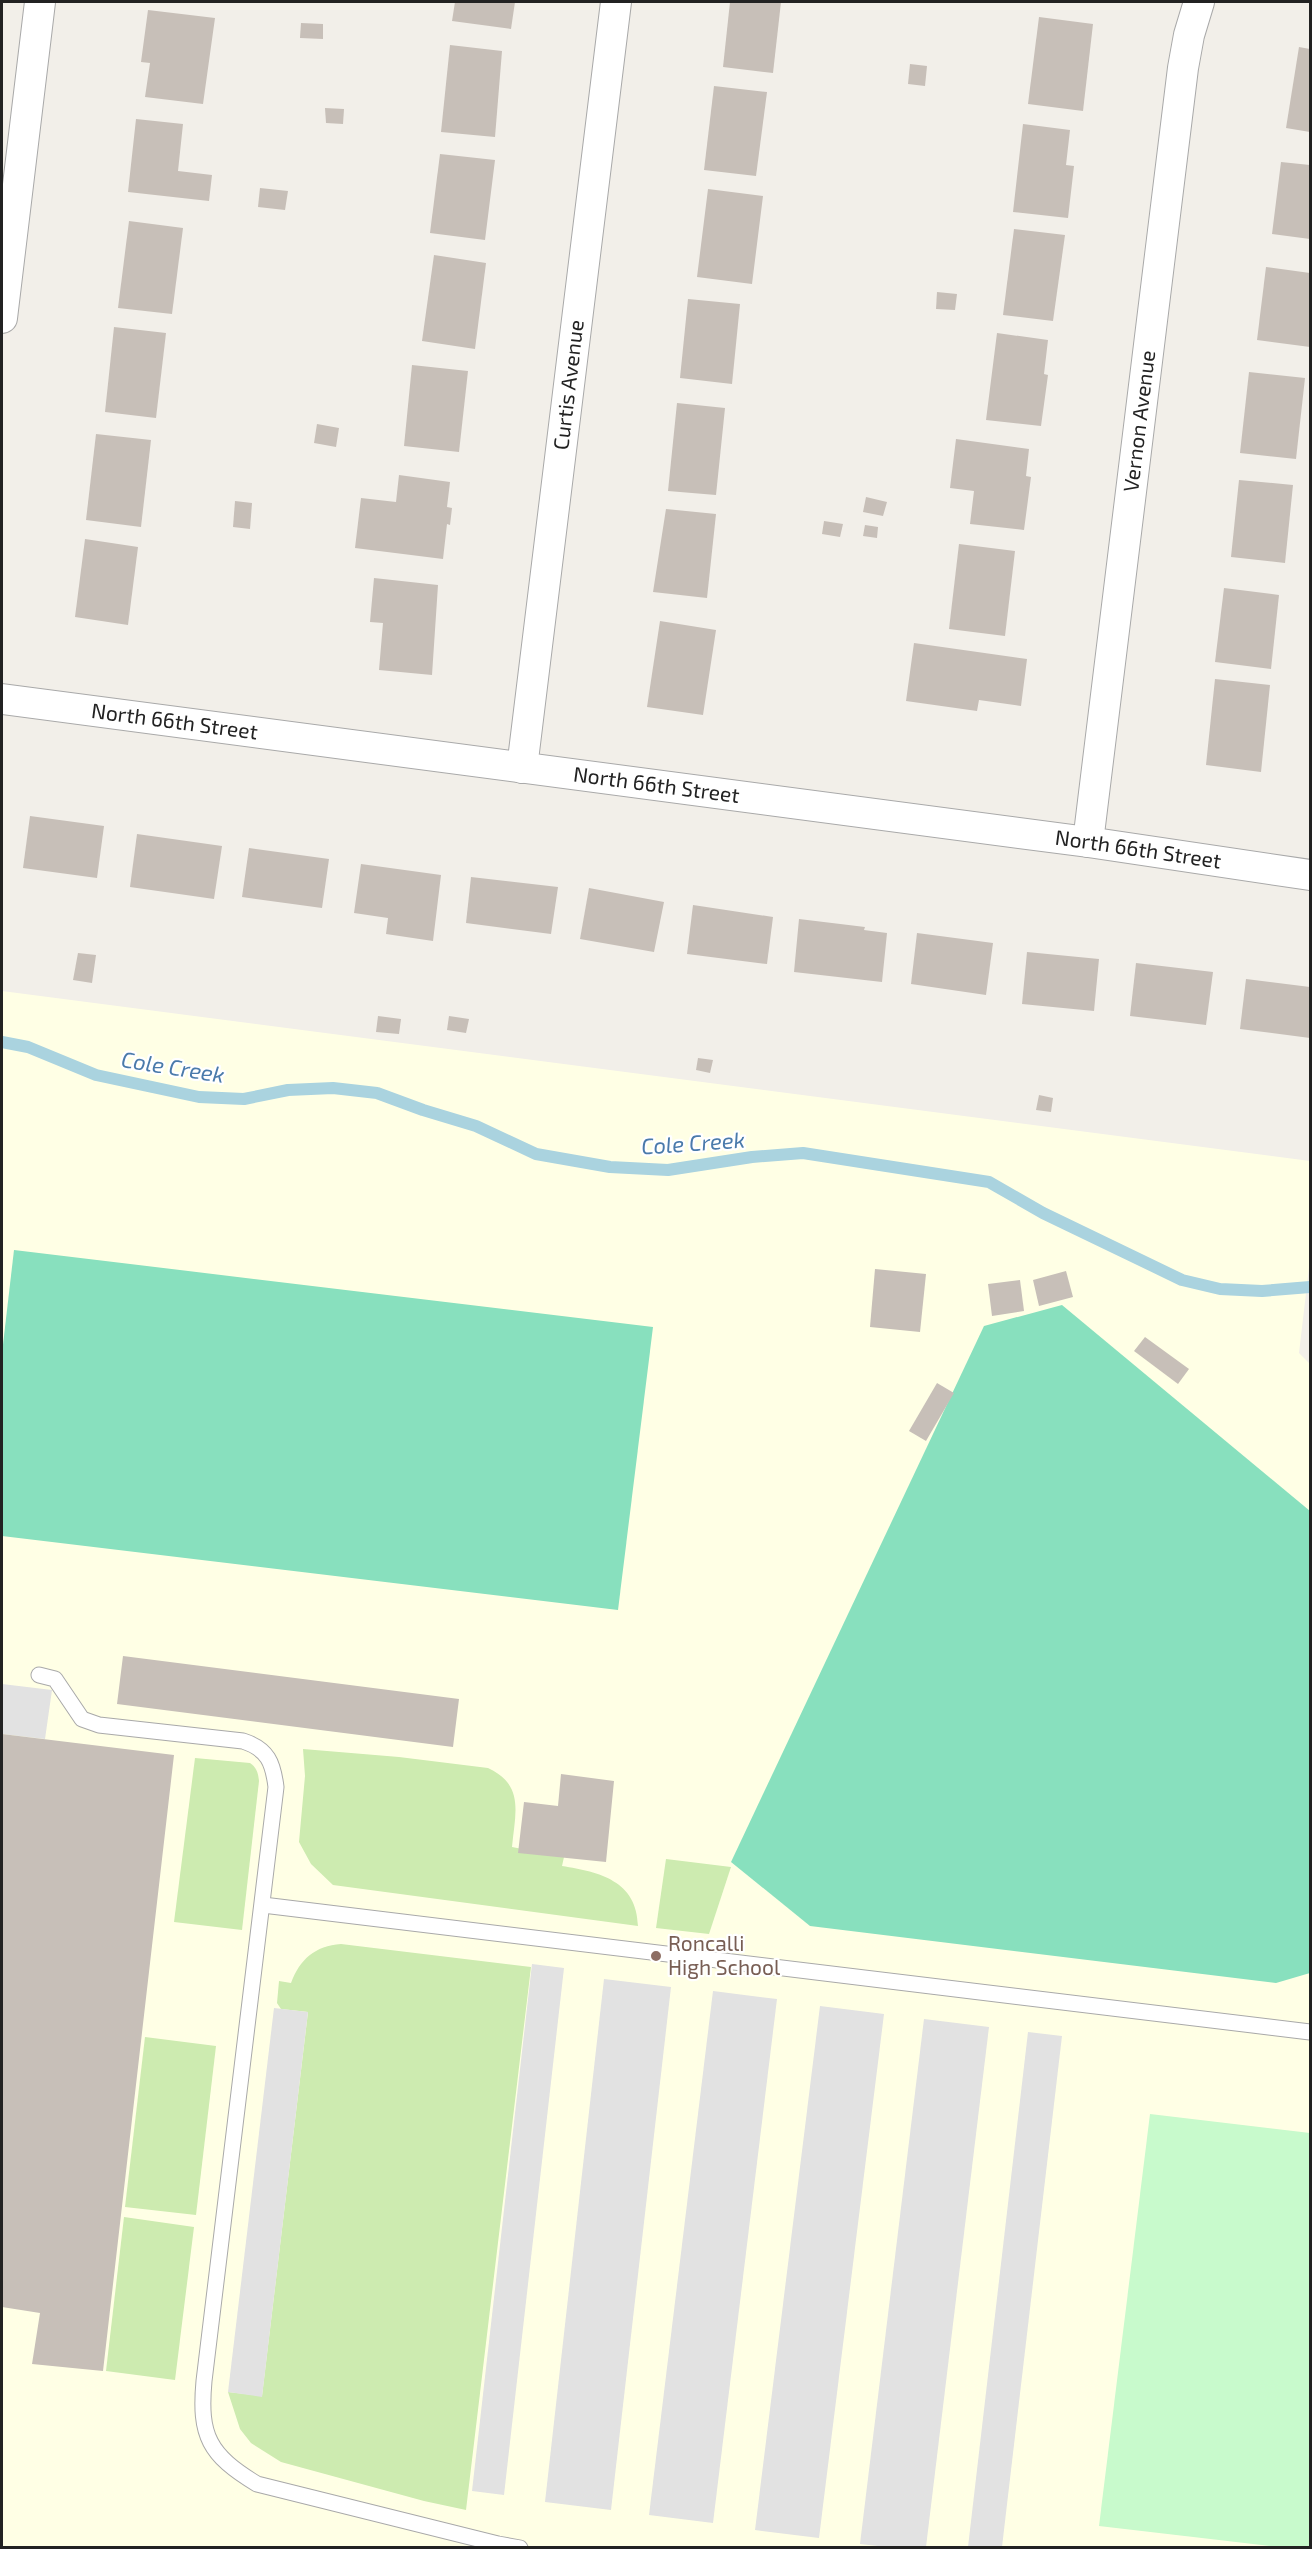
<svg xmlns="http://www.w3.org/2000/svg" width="1312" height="2549" viewBox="0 0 1312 2549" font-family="'Exo 2',sans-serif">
<rect width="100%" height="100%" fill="#f2efe9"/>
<!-- education -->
<path fill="#ffffe5" d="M2 991 1310 1161V1259L1299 1353 1310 1364V2547L2 2548Z"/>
<!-- grass -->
<g fill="#cdebb0">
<path d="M303 1749 399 1757 488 1768C525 1785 515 1814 512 1847L564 1857 562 1866C600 1872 637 1881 638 1926L333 1885 311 1864 299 1842 305 1776Z"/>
<path d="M195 1758 250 1763C257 1768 258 1773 259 1781L242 1930 174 1922Z"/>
<path d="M666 1859 731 1867 709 1934 656 1928Z"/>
<path d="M341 1944 531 1967 466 2510 424 2501 281 2462 251 2443 240 2429 228 2392 262 2396 308 2012 281 2009 277 2003 279 1981 291 1983C300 1959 315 1946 341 1944Z"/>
<path d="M145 2037 216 2046 196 2215 125 2207Z"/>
<path d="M124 2217 194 2227 175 2380 106 2371Z"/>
</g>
<!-- park -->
<path fill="#c8facc" d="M1150 2114 1310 2133V2547H1279L1099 2526Z"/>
<!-- pitch -->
<g fill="#88e0be">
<path d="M14 1250 653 1327 618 1610 2 1536V1353Z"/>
<path d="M1062 1305 1310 1511V1973L1276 1983 810 1926 731 1862 984 1326Z"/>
</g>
<!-- parking -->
<g fill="#e2e2e2">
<path d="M2 1684 52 1690 45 1739 2 1734Z"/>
<path d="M532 1964 564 1968 504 2495 472 2491Z"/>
<path d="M604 1979 671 1987 611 2510 545 2502Z"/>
<path d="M713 1991 777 1999 713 2523 649 2515Z"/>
<path d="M820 2006 884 2014 819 2538 755 2530Z"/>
<path d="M274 2008 308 2012 262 2397 228 2392Z"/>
<path d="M924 2019 989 2027 926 2547H887L860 2544Z"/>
<path d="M1028 2032 1062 2036 1002 2547H968Z"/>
</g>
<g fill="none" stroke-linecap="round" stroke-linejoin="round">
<!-- stream -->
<path stroke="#aad3df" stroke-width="12" d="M2 1042 28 1047 96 1075 199 1097 244 1099 288 1090 333 1088 377 1093 423 1110 476 1126 536 1154 610 1167 668 1170 752 1157 803 1153 989 1182 1043 1213 1182 1280 1220 1289 1262 1291 1310 1287"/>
</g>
<!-- building -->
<g fill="#c7bfb8">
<path d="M455 2H515L511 29 452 21Z"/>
<path d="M730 2H781L773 73 723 67Z"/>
<path d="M148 10 215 18 203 104 145 97 150 63 141 62Z"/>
<path d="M1039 17 1093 24 1083 111 1028 104Z"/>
<path d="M301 23 323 24V39L300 38Z"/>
<path d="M450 45 502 51 495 137 441 132Z"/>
<path d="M1299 47 1310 49V132L1286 128Z"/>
<path d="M910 64 927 66 925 86 908 84Z"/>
<path d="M714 86 767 92 756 176 704 170Z"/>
<path d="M325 108 344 109 343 124 326 123Z"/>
<path d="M136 119 183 124 178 171 212 175 209 201 128 192Z"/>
<path d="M1023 124 1070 130 1066 165 1074 166 1068 218 1013 212Z"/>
<path d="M440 154 495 160 485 240 430 233Z"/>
<path d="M1281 162 1310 165V239L1272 234Z"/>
<path d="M260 188 288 191 285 210 258 207Z"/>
<path d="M708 189 763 196 752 284 697 277Z"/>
<path d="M129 221 183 228 172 314 118 308Z"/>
<path d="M1014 229 1065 235 1053 321 1003 315Z"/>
<path d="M434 255 486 263 475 349 422 341Z"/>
<path d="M1266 267 1310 273V347L1257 340Z"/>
<path d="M937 292 957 294 955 310 936 309Z"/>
<path d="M688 299 740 304 732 384 680 378Z"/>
<path d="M114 327 166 333 156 418 105 412Z"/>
<path d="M997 333 1048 340 1044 374 1048 375 1041 426 986 420Z"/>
<path d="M412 365 468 371 459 452 404 446Z"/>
<path d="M1249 372 1305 378 1296 459 1240 453Z"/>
<path d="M677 403 725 408 716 495 668 491Z"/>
<path d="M317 424 339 428 336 447 314 443Z"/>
<path d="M96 434 151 440 141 527 86 520Z"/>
<path d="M956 439 1029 449 1026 476 1031 477 1024 530 970 524 974 491 950 488Z"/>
<path d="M399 475 450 482 447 507 452 508 450 525 447 524 443 559 355 548 361 498 396 502Z"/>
<path d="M1239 480 1293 485 1285 563 1231 557Z"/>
<path d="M866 497 887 502 883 516 863 512Z"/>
<path d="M235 501 252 503 250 529 233 527Z"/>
<path d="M666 509 716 514 707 598 653 592Z"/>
<path d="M824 521 843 524 840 537 822 534Z"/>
<path d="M865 525 878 527 877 538 863 536Z"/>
<path d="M85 539 138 547 128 625 75 617Z"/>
<path d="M959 544 1015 551 1005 636 949 629Z"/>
<path d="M374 578 438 585 432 675 379 670 383 623 370 622Z"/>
<path d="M1224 588 1279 595 1271 669 1215 662Z"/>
<path d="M660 621 716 630 703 715 647 707Z"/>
<path d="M914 643 1027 659 1021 706 979 700 977 711 906 701Z"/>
<path d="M1215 679 1270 685 1261 772 1206 765Z"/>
<path d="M30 816 104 826 97 878 23 868Z"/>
<path d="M137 834 222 846 214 899 130 887Z"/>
<path d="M249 848 329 859 322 908 242 897Z"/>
<path d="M361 864 441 875 433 941 386 934 388 918 354 913Z"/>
<path d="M471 877 558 887 551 934 466 923Z"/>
<path d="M589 888 664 902 654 952 580 939Z"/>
<path d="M693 905 773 917 767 964 687 954Z"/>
<path d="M799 919 865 927 864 930 887 933 882 982 794 972Z"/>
<path d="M917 933 993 943 986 995 911 984Z"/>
<path d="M1027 952 1099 959 1094 1011 1022 1004Z"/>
<path d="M78 953 96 955 92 983 73 980Z"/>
<path d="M1136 963 1213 972 1206 1025 1130 1016Z"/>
<path d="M1246 979 1310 987V1038L1240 1029Z"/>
<path d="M378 1016 401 1019 399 1034 376 1032Z"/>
<path d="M449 1016 469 1019 466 1033 447 1030Z"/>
<path d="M698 1058 713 1060 710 1073 696 1070Z"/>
<path d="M1039 1095 1053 1098 1051 1112 1036 1110Z"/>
<path d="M875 1269 926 1274 920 1332 870 1327Z"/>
<path d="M1066 1271 1073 1297 1039 1306 1033 1280Z"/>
<path d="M1020 1280 1024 1311 992 1316 988 1284Z"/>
<path d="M1145 1337 1189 1369 1178 1384 1134 1351Z"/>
<path d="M937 1383 954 1393 926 1441 909 1431Z"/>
<path d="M123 1656 459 1699 453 1747 117 1704Z"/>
<path d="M2 1734 174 1755 103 2371 32 2364 40 2313 2 2307Z"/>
<path d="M561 1774 614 1781 606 1862 518 1853 524 1802 558 1806Z"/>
</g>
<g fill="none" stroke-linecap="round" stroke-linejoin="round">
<!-- service casing -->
<g stroke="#a9a9a9" stroke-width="17">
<g id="service">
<path d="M39 1675 55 1679 82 1719 99 1725 243 1741C268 1749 273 1763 276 1787L204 2381C199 2436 209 2455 257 2484L498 2544 520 2548"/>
<path d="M263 1905 1310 2032"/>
</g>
</g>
<!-- minor casing -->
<g stroke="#a9a9a9" stroke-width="32">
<g id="minor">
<path d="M2 318 40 2"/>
<path id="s1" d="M2 699 1088 842 1310 875"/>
<path id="s2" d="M522 768 616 2"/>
<path id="s3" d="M1088 842 1183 68 1189 35 1199 2"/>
</g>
</g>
<!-- service -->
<use href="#service" stroke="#fff" stroke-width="15"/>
<!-- minor -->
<use href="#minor" stroke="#fff" stroke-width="30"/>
</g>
<!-- markers -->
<circle fill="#8d6e63" stroke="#fff" stroke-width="2" cx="656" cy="1956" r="6"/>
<g text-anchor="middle" stroke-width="4.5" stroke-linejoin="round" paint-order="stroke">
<!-- street labels -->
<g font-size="21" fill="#222" stroke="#fff">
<text dy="7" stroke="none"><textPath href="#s2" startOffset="386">Curtis Avenue</textPath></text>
<text dy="7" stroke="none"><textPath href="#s3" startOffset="424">Vernon Avenue</textPath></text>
<text dy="7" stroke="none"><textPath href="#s1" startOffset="174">North 66th Street</textPath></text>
<text dy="7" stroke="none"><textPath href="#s1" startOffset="660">North 66th Street</textPath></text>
<text dy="7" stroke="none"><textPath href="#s1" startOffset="1146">North 66th Street</textPath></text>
</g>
<!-- education labels -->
<g font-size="21" fill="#785e54" stroke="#fff" text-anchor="start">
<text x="668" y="1951">Roncalli<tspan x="668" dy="24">High School</tspan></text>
</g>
<!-- water labels -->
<g font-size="22" font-style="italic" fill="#4a7aab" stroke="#fff">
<text transform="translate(173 1067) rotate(9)" y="8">Cole Creek</text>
<text transform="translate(693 1143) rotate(-4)" y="8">Cole Creek</text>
</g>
</g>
<!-- border -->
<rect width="1312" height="2549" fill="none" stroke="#222222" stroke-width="6"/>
</svg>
